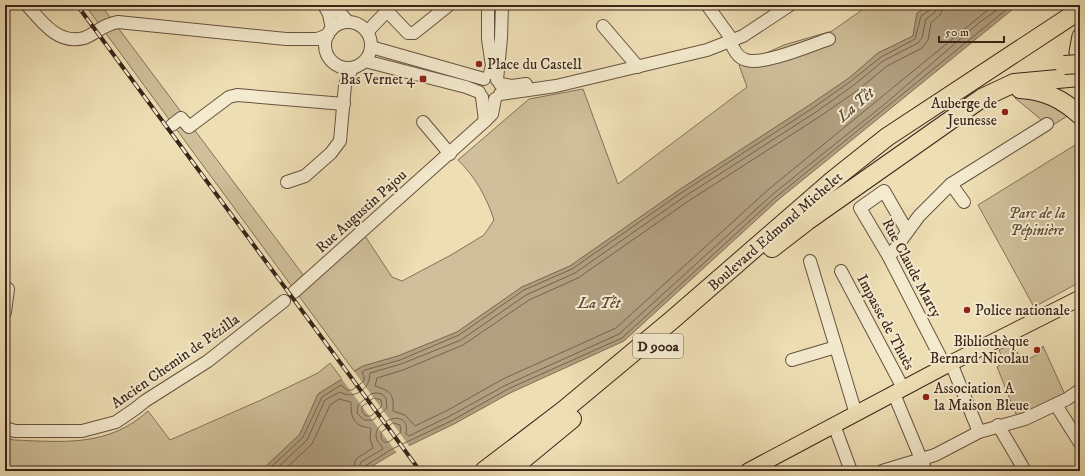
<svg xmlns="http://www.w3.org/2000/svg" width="1085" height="476" viewBox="0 0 1085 476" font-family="'IM FELL DW Pica',serif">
<rect width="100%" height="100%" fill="#eedeb4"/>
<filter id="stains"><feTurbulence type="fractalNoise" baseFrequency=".005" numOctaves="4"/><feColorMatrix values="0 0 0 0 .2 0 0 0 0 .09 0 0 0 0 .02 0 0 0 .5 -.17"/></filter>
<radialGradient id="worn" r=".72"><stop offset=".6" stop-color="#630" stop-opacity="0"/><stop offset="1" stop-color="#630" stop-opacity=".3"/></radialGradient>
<!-- green -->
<g fill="#cfbf9a" stroke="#84725a">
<path d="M85 5H101L310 284 365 236 392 277 402 281 451 255 484 235 494 220C486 196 476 178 458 160L529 99 583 89 618 184 747 87 739 65 784 45 832 31 869 5H930L917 13 913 36 878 53 849 78 811 104 679 190 570 266 522 287 457 332 398 356 363 366 354 371Z"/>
<path d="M1029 94 1072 113 1050 127 1015 98Z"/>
<path d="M1080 142V282L1034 307 978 205Z"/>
<path d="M1013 343 1022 362 1039 354 1043 346 1066 397 1018 419 997 367 1004 362 999 350Z"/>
<path d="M330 363 342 379 318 394 300 434 261 471H5V438L14 440C63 442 109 447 148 411L170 440 261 400 318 373Z"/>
</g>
<!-- water -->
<path fill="#b19f80" stroke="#816e57" d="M930 5H1018L778 200 624 341 510 393 454 424 394 453 364 471H261L300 434 318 394 363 366 398 356 457 332 522 287 570 266 679 190 811 104 849 78 878 53 913 36 917 13Z"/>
<!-- pier -->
<path fill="#eedeb4" d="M353 370 410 447 397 453 341 378Z"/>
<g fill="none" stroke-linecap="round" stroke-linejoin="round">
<!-- shore -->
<g stroke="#76624d" stroke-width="1">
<path d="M943 5 941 14 931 23 928 40 922 48 887 66 858 90 819 117 687 202 578 278 529 300 463 345 403 370 377 378 375 386C391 391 394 394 393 411L405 415 415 426 448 410 503 379 616 328 769 189 994 5"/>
<path d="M377 393 382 394 386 398 387 408 373 420H364L357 413 358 405 371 394Z"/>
<path d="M374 398 381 400 382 406 371 416H366L362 412V407Z"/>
<path d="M393 423 400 425 401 432 389 442H384L381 438V433Z"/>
<path d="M267 471 303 437 322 397 341 385 347 390H352L364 381V377L362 372 365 370 400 360 459 335 524 290 572 269 681 193 813 108 851 81 881 57 915 39 921 16 931 9 932 5"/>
<path d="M274 471 307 440 325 400 340 392C350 398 362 394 368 383 370 380 369 376 370 373L401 364 461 340 526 295 575 273 684 197 816 112 854 85 883 61 918 43 922 38 926 19 935 12 937 5"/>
<path d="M283 471 312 444 330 405 339 399 351 402C351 412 351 421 361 426 365 427 368 427 371 429L370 438 373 448 356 459 352 471"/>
<path d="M358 471 361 462 383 449C381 444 376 442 376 435 376 420 411 407 406 434L409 436 450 416 506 385 619 334 773 194 886 103 980 22 1004 5"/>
<path d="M363 471 365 466 392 449 453 420 508 389 622 338 776 197 1012 5"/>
</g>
<!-- minor casing -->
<g stroke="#675340" stroke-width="14">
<g id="minor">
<path d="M27 5C42 22 58 45 84 38 96 34 101 25 118 22L286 39H317L328 35"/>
<path d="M324 5 329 14 332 29"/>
<path d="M333 5 348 22"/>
<path d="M488 5V39L492 66 490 73"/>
<path d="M707 5 733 41"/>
<path d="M387 11 408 33H414L449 5"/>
<circle cx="348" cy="45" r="23"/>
<path d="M603 26 638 67"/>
<path d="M367 32 387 11 383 5"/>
<path d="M731 42C733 49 738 58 746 60 762 66 811 45 829 39"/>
<path d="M371 47 484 79"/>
<path d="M365 61 466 87 479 92"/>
<path d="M497 80 501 38 502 5"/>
<path d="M500 84 512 86 526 84"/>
<path d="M500 94 556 86 707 50 743 36 790 5"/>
<path d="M482 97 485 121"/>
<path d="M423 122 450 154"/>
<path d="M172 125 181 118 189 127 229 97 237 95 344 104"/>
<path d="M287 182 305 176 331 153 340 141 345 85 352 68"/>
<path d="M951 184 964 202"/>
<path d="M907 231 884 191 860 208 889 257 945 366"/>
<path d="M889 257 919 216 951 184 1047 124"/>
<path d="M810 261 856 414"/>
<path d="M841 271 903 388"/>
<path d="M294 292 485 121 492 114 495 99"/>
<path d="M5 312 8 289"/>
<path d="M792 360 836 347"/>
<path d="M951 363 979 432"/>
<path d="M894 394 926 471"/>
<path d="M1056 405 1080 443"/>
<path d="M834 425 851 471"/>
<path d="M998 425 1025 471"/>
<path d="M5 428 15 431H82L116 422 135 409 145 401 208 361 284 301"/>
<path d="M882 471 935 455 979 432 1025 419 1067 399 1080 390"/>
</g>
</g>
<!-- major casing -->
<g stroke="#3a251a" stroke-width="17">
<g id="major">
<path d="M1079 74 1077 52 1080 36"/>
<path d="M748 471 951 363 1080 298"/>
</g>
</g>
<!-- highway casing -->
<g stroke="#3a251a" stroke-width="20">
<g id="highway">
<path d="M1020 89C1044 90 1062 99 1080 115"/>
<path d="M772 248 807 221 982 98 1014 83 1080 77"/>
<path d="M484 471 564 410 672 320 833 180 887 137 1080 10"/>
<path d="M509 471 572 419"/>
</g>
</g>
<!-- minor -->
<use href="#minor" stroke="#f4eace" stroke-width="12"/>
<!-- major -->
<use href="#major" stroke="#eedeb4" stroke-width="15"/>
<!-- highway -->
<use href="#highway" stroke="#eedeb4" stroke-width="18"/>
<!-- rail casing -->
<g stroke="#3a251a" stroke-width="4">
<path id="rail" d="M77 5 420 471"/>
</g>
<!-- rail -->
<use href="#rail" stroke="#f4eace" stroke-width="2.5" stroke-dasharray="8" stroke-linecap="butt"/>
<!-- highway-bridge casing -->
<g stroke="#3a251a" stroke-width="20" stroke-linecap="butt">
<path id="highway-bridge" d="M1064 65 1080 64"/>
</g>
<!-- highway-bridge -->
<use href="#highway-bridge" stroke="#eedeb4" stroke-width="18"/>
</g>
<!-- markers -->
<g fill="#8f2418" stroke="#f4eace" stroke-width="1.5">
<circle cx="479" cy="64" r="4"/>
<rect x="419" y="75" width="8" height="8" rx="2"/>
<circle cx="1005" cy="112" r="4"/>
<circle cx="967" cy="310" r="4"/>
<circle cx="1037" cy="350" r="4"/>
<circle cx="926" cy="397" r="4"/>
</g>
<g text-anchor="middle" stroke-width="4" stroke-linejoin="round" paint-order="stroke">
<!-- shield labels -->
<rect fill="#f4eace" stroke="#726050" stroke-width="1" x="633" y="334" width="50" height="24" rx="3"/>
<g font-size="14" font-weight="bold" fill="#3a251a">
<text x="658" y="351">D 900a</text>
</g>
<!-- poi labels -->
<g font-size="15" fill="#3a251a" stroke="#f4eace" text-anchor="start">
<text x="487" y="69">Place du Castell</text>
<text x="415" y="84" text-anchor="end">Bas Vernet 4</text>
<text x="997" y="108" text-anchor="end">Auberge de<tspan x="997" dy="17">Jeunesse</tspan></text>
<text x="975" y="315">Police nationale</text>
<text x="1029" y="346" text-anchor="end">Bibliothèque<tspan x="1029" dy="17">Bernard Nicolau</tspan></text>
<text x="934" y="393">Association A<tspan x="934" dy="17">la Maison Bleue</tspan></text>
</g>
<!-- street labels -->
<g font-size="15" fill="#3a251a" stroke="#f4eace">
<text transform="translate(361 211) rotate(-42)" y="5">Rue Augustin Pajou</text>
<text transform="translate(775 231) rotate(-41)" y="5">Boulevard Edmond Michelet</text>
<text transform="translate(912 268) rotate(62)" y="5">Rue Claude Marty</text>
<text transform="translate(886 322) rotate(62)" y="5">Impasse de Thuès</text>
<text transform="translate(175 361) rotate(-35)" y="5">Ancien Chemin de Pézilla</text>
</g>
<!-- park labels -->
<g font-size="15" font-style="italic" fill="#5f4c3a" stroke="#f4eace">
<text x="1037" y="218">Parc de la<tspan x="1037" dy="17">Pépinière</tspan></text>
</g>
<!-- water labels -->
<g font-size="16" font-style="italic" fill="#5e4a39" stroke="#f4eace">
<text transform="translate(855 104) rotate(-41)" y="6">La Têt</text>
<text x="599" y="308">La Têt</text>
</g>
</g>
<!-- margin -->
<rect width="1085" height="476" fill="none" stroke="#eedeb4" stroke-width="20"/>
<rect x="6" y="6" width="1073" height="464" fill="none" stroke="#3a251a" stroke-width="2"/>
<rect x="10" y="10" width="1065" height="456" fill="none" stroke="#3a251a"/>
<!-- scale -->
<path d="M939 36v6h65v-6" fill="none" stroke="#3a251a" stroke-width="2"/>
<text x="945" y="36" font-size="12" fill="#3a251a" stroke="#f4eace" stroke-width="3" paint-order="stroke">50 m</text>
<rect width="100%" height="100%" filter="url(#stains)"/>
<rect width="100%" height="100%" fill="url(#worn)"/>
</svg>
